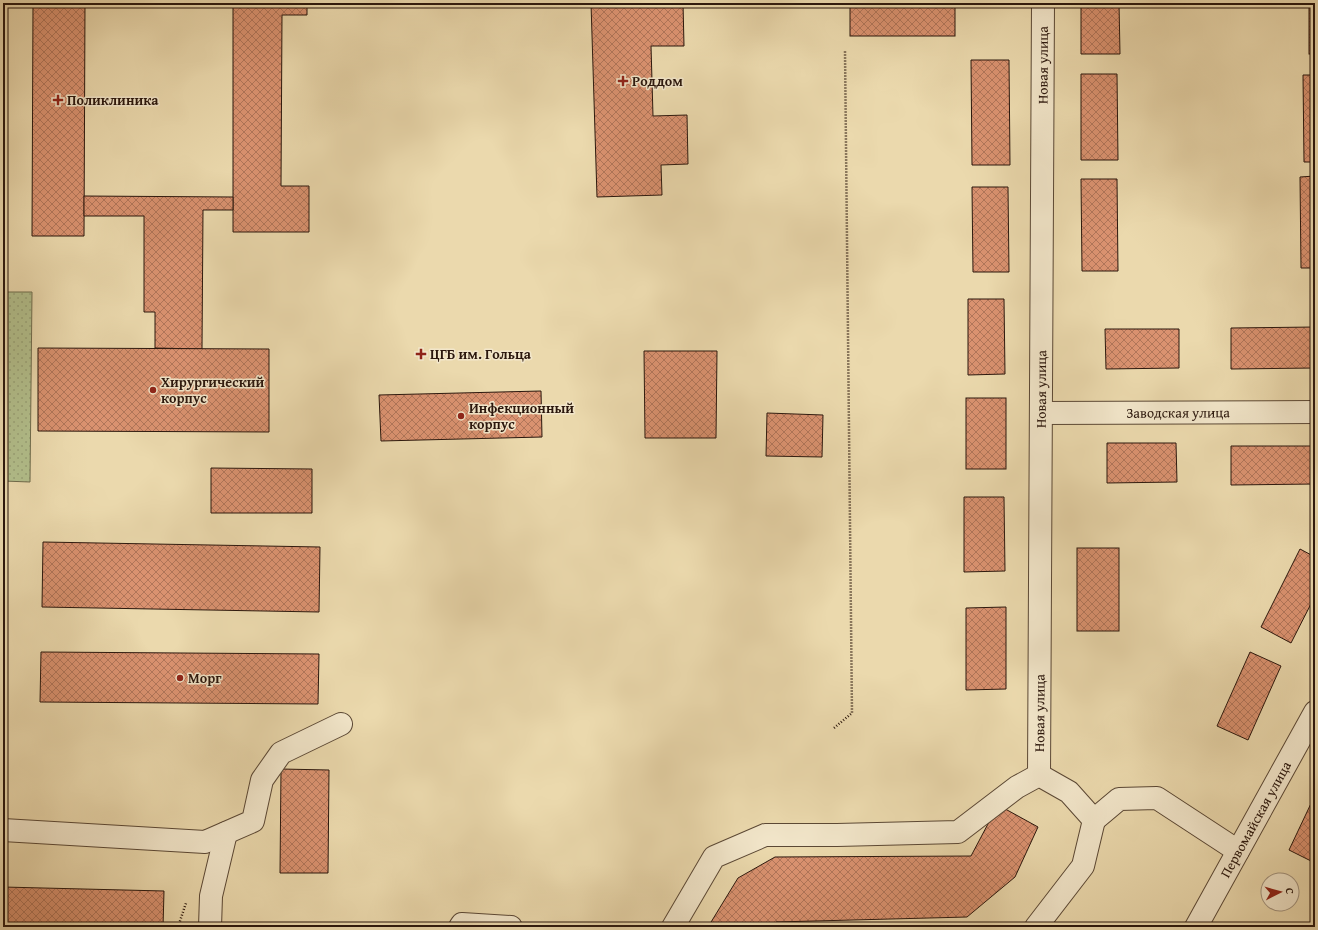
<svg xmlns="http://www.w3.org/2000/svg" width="1318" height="930" viewBox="0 0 1318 930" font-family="'Gentium Book Plus',serif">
<defs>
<pattern id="park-dots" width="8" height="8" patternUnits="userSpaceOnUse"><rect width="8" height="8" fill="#b3c08d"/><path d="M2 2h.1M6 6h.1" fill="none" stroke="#9aa478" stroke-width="1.8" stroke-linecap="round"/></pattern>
<pattern id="building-cross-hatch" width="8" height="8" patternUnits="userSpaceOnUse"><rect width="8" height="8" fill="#da9270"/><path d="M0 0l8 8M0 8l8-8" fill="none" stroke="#b1765a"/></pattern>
</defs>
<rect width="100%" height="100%" fill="#ebd9ad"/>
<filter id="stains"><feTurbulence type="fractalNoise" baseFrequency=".005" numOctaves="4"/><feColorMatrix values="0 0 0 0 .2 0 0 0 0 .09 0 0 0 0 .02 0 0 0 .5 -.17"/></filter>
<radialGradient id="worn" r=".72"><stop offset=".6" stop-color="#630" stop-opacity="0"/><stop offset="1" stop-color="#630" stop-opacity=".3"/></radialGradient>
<!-- park -->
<path fill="url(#park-dots)" stroke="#6f6c4d" d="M3 292H32L30 482 3 481Z"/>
<!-- building -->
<g fill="url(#building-cross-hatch)" stroke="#2b170d">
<path d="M33 3H85L84 236H32Z"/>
<path d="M233 3H307V15H282L281 186H309V232H233Z"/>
<path d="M591 3H683L684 46H651L653 116 687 115 688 164 661 165 662 195 597 197Z"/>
<rect x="850" y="3" width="105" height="33"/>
<path d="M1081 3H1119L1120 54H1081Z"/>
<rect x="1309" y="3" width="6" height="51"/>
<path d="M971 60H1009L1010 165H972Z"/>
<path d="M1081 74H1117L1118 160H1081Z"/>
<path d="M1303 75H1315V162H1304Z"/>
<path d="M1315 176V268H1301L1300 177Z"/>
<path d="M1081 179H1117L1118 271H1082Z"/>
<path d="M972 187H1008L1009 272H973Z"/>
<path d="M84 196 233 197V210H203L202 349 155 348V312H144V216H84Z"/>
<path d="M968 299H1004L1005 374 968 375Z"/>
<path d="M1315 327V368L1231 369V328Z"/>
<path d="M1105 329H1179V368L1106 369Z"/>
<path d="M38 348 269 349V432L38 431Z"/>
<path d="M644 351H717L716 438H645Z"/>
<path d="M541 391 542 437 381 441 379 395Z"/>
<rect x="966" y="398" width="40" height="71"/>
<path d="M767 413 823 415 822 457 766 456Z"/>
<path d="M1107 443H1176L1177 482 1107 483Z"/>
<path d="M1231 446H1315V484L1231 485Z"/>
<path d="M211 468 312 469V513H211Z"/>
<path d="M964 497H1004L1005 571 964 572Z"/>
<path d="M43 542 320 547 319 612 42 607Z"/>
<rect x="1077" y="548" width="42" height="83"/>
<path d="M1300 549 1315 557V596L1291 643 1261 627Z"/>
<path d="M1006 607V689L966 690V608Z"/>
<path d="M41 652 319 654 318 704 40 702Z"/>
<path d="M1250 652 1281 666 1248 740 1217 726Z"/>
<path d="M281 769 329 770 328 873H280Z"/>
<path d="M1315 795V863L1289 850Z"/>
<path d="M998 805 1038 827 1015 877 967 917 776 922 773 927H708L738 878 775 857 971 856Z"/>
<path d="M3 887 164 891 163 927H3Z"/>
</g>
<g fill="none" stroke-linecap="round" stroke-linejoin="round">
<!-- minor casing -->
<g stroke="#5b4835" stroke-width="24">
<g id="minor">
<path id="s1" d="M1041 413 1315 412"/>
<path id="s2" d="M1039 775 1043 3"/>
<path d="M1094 820 1119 799 1157 798 1238 851"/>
<path d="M3 830 205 842 253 821 262 780 281 753 341 724"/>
<path d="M210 927 211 896 226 833"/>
<path d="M460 927 462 924 511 927"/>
<path d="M673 927 714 857 765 835H837L958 832 1017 787 1039 775 1069 792 1094 820 1083 866 1036 927"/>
<path id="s3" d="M1196 927 1315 712"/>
</g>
</g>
<!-- path -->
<g stroke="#2b170d" stroke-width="2.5" stroke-dasharray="1 2" stroke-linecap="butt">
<path d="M834 728 852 713 845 51"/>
<path d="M178 927 186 903"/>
</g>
<!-- minor -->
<use href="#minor" stroke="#f2e6ca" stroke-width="22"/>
</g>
<!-- markers -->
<g fill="#8f2418" stroke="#f2e6ca" stroke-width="1.5">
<path d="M621 75h4v4h4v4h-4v4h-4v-4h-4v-4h4z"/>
<path d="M56 94h4v4h4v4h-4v4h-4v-4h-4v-4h4z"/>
<path d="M419 348h4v4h4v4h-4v4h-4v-4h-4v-4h4z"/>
<circle cx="153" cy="390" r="4"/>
<circle cx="461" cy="416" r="4"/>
<circle cx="180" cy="678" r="4"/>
</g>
<g text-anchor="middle" stroke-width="3" stroke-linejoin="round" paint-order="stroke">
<!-- street labels -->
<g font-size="14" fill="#2b170d" stroke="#f2e6ca">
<text dy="5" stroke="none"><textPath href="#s2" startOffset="710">Новая улица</textPath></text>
<text dy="5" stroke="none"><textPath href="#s2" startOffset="386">Новая улица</textPath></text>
<text dy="5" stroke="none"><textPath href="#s1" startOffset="137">Заводская улица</textPath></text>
<text dy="5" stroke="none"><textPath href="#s2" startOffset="62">Новая улица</textPath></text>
<text dy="5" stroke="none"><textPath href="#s3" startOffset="123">Первомайская улица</textPath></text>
</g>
<!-- poi labels -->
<g font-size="14" font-weight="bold" fill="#2b170d" stroke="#f2e6ca" text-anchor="start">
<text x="632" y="86">Роддом</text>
<text x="67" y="105">Поликлиника</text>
<text x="430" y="359">ЦГБ им. Гольца</text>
<text x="161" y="387">Хирургический<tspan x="161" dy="16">корпус</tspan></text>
<text x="469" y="413">Инфекционный<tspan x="469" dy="16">корпус</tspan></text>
<text x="188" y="683">Морг</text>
</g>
</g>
<!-- margin -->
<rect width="1318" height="930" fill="none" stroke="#ebd9ad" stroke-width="16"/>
<rect x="4" y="4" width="1310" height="922" fill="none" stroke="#2b170d" stroke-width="2"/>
<rect x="8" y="8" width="1302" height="914" fill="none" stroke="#2b170d"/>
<!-- north arrow -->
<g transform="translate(1280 892) rotate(84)"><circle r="19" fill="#f2e6ca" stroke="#a2937e"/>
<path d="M0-3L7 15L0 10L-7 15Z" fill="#8f2418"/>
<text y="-6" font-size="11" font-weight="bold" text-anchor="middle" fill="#2b170d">С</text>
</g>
<rect width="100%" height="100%" filter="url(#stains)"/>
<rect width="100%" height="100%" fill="url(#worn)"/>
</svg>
